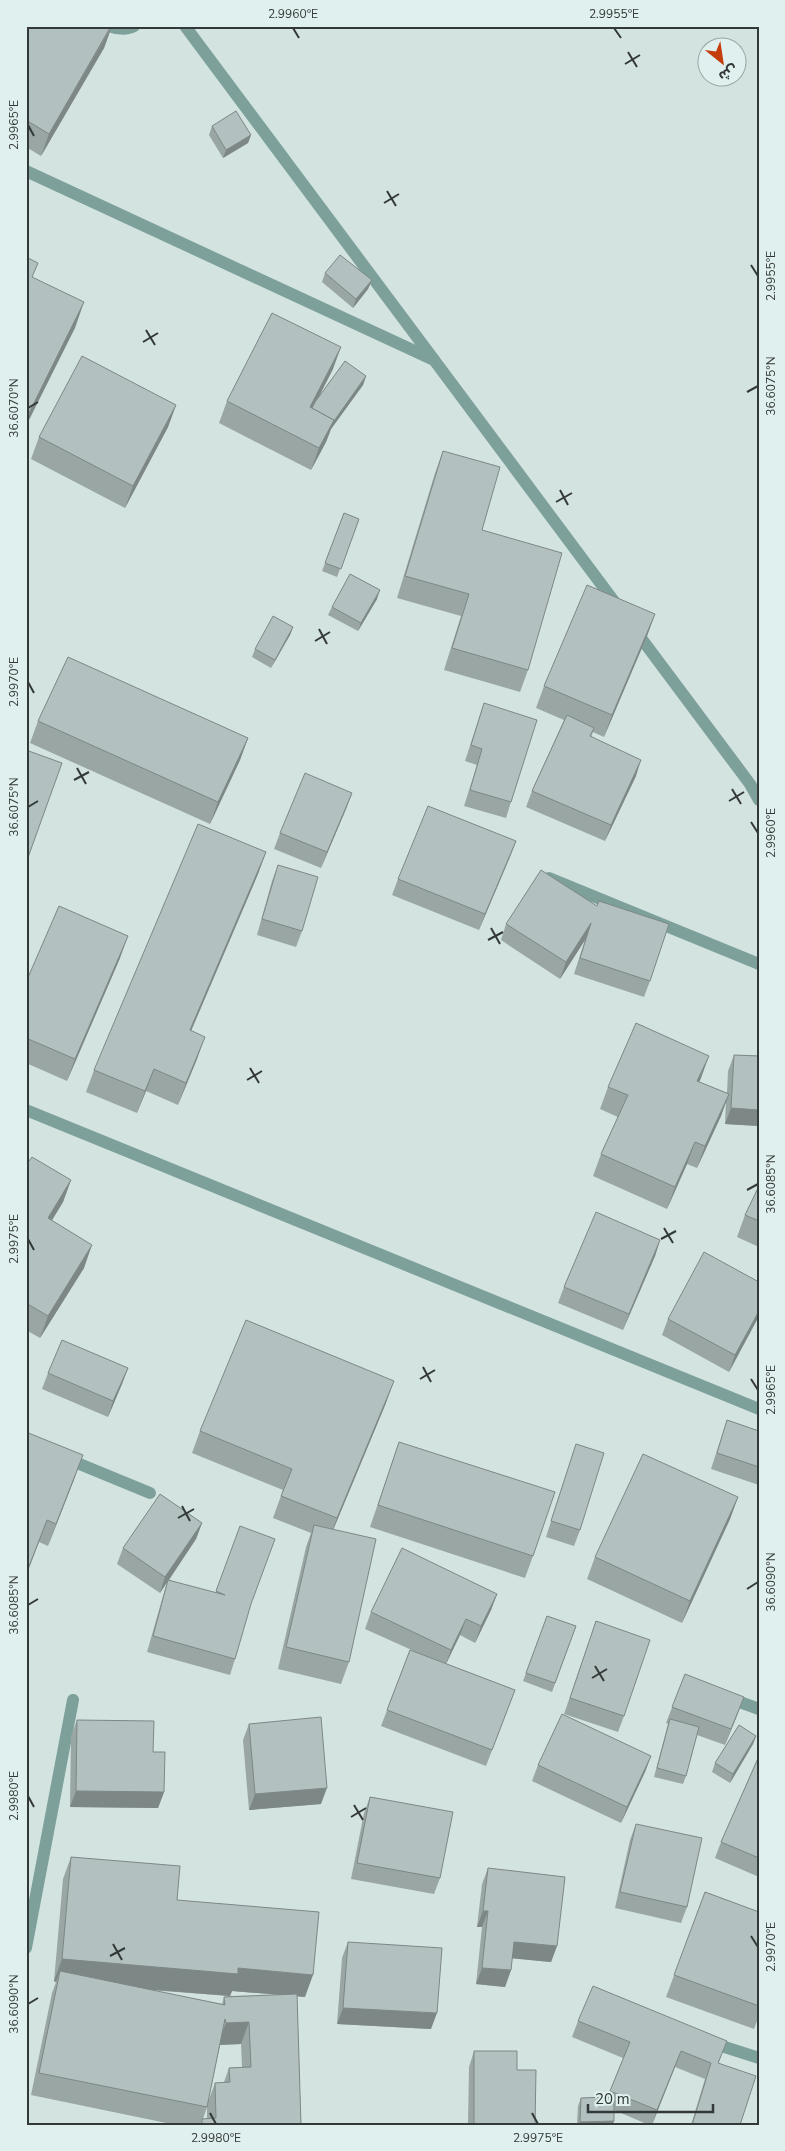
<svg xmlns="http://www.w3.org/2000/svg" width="785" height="2151" viewBox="0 0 785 2151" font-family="'Nunito Sans','Noto Sans Arabic',sans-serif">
<rect width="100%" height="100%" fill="#d3e3e0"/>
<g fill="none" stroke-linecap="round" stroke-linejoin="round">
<!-- minor -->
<g stroke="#7da09b" stroke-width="12">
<path d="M109 26C116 29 127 30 134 26"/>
<path d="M26 171 434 360"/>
<path d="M549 878 759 964"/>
<path d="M26 1110 759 1409"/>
<path d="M65 1458 150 1493"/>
<path d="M726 1697 759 1709"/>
<path d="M26 1948 73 1700"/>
<path d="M709 2042 759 2058"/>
</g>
<!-- tertiary -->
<g stroke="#7da09b" stroke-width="12">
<path d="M185 26 619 608"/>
<path d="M635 630 750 784 759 800"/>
</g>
</g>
<!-- wall -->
<g fill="#99a6a4" fill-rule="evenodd">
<path d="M26 26H112L104 48 41 156 26 147Z"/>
<path d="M212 126 251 135 248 143 223 158 209 135Z"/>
<path d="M325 273 372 280 368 289 353 308 322 282Z"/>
<path d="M333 369 319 396 366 376 363 385 331 429 326 442 311 470 219 423 227 401Z"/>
<path d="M176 405 168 427 125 508 31 459 39 437Z"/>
<path d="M443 451 482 530 528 670 520 692 444 670 461 616 397 598 435 473Z"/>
<path d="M344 513 359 519 337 577 322 571Z"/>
<path d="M377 599 358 631 328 615 332 607Z"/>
<path d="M655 614 647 636 604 737 593 732 591 737 636 776 605 841 526 807 532 791 564 720 536 708 544 686Z"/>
<path d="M293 627 290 635 271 668 252 657 255 649Z"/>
<path d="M484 703 511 802 506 818 464 806 477 765 465 761Z"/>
<path d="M38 721 248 738 240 760 210 824 30 743Z"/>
<path d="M352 793 346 809 321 868 274 849 280 833Z"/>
<path d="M516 841 479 930 392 895 398 879Z"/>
<path d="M266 852 258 874 191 1031 197 1059 178 1105 146 1091 137 1113 86 1092 94 1070Z"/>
<path d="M278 865 302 931 296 947 257 935 272 881Z"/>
<path d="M597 906 650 981 644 997 574 974 585 940 560 979 501 940 506 924Z"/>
<path d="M120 958 67 1081 26 1063V982Z"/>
<path d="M734 1055 759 1056V1126L725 1124 726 1101 721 1116 697 1168 687 1164 667 1209 593 1176 601 1154 618 1117 600 1109 608 1087 701 1078 699 1082 727 1093 728 1071Z"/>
<path d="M26 1165 71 1180 63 1202 52 1220 84 1268 40 1338 26 1330Z"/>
<path d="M759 1186V1247L737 1237 745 1215Z"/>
<path d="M660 1240 655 1256 623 1330 558 1303 564 1287Z"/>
<path d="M759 1282V1316L729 1372 662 1335 668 1319Z"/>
<path d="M128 1368 122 1384 108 1417 42 1389 48 1373Z"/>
<path d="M386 1403 333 1530 349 1662 341 1684 278 1669 306 1547 311 1533 273 1518 283 1490 192 1453 200 1431Z"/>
<path d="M727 1420 759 1431V1485L711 1469Z"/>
<path d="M26 1432 75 1477 48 1546 39 1542Z"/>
<path d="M399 1442 533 1556 525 1578 370 1527Z"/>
<path d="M576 1444 580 1530 574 1546 546 1537Z"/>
<path d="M738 1497 730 1519 682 1623 587 1579 595 1557Z"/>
<path d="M202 1523 196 1539 169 1580 216 1593V1591L250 1606 235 1659 230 1675 147 1652 163 1596 168 1580 160 1593 117 1564 123 1548Z"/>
<path d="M497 1594 491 1610 475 1643 460 1635 446 1664 515 1690 486 1766 381 1726 410 1650 416 1652 365 1629 371 1612Z"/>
<path d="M547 1616 576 1626 552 1692 523 1681Z"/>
<path d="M596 1621 624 1716 618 1732 564 1714Z"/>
<path d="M685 1674 738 1713 725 1745 697 1735 686 1776 683 1784 654 1777 668 1724 666 1723Z"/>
<path d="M77 1720 153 1752 164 1792 158 1808 70 1807 71 1736Z"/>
<path d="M249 1724 321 1804 249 1810 243 1740Z"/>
<path d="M756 1736 753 1744 730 1783 712 1772 715 1763Z"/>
<path d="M651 1756 645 1772 621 1823 532 1781 538 1765Z"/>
<path d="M759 1756V1877L715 1858 721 1842Z"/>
<path d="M370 1797 440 1878 434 1894 351 1879 364 1813Z"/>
<path d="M636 1824 687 1907 681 1923 615 1908 630 1840Z"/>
<path d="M71 1857 177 1900 305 1997 297 1996 301 2125H176L31 2095 52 1993 56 1982 54 1981 63 1879ZM149 1990 230 1996 224 1997 222 2004ZM232 1991 283 1995 230 1996ZM241 2044 242 2067 229 2068 224 2082 215 2083 208 2102 220 2045ZM207 2106V2118L203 2119 207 2107Z"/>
<path d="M488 1868 557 1946 551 1962 512 1958 511 1970 505 1987 476 1984 482 1927H477L482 1884Z"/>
<path d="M705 1892 759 1912V2016L754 2029 666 1997Z"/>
<path d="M348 1942 431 2029 337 2024 342 1958Z"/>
<path d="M578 2021 721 2057 718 2064 740 2125H691L705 2079 675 2067 652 2125H649L614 2110 613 2125H577L578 2106 581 2098 608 2097 623 2058 572 2037Z"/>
<path d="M474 2051 517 2070 535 2125H468L469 2067Z"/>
</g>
<!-- shaded-wall -->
<g fill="#7d8786">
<path d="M112 26 104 48 41 156 49 134Z"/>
<path d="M251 135 248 143 223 158 226 150Z"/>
<path d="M372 280 368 289 353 308 356 299Z"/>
<path d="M84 302 75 328 26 426V419Z"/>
<path d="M341 347 333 369 309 416 310 407Z"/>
<path d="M366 376 363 385 331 429 326 442 311 470 319 448 327 430Z"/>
<path d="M176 405 168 427 125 508 133 486Z"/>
<path d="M380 590 377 599 358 631 361 623Z"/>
<path d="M655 614 647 636 604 737 612 715Z"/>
<path d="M293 627 290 635 271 668 275 660Z"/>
<path d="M248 738 240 760 210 824 218 802Z"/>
<path d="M641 760 636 776 605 841 611 825Z"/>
<path d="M352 793 346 809 321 868 327 852Z"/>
<path d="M516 841 510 857 479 930 485 914Z"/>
<path d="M266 852 258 874 182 1052 190 1030Z"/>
<path d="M591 923 585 940 560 979 566 962Z"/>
<path d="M128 936 120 958 67 1081 75 1059Z"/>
<path d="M205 1037 197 1059 178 1105 186 1083Z"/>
<path d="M709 1056 701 1078 689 1103 697 1081Z"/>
<path d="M154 1069 146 1091 137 1113 145 1091Z"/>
<path d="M729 1094 721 1116 697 1168 705 1146Z"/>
<path d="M731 1108 759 1110V1126L725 1124Z"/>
<path d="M695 1142 687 1164 667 1209 675 1187Z"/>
<path d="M71 1180 63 1202 40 1240 48 1218Z"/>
<path d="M660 1240 655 1256 623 1330 629 1314Z"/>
<path d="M92 1245 84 1268 40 1338 48 1316Z"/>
<path d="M759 1311V1316L729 1372 735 1355Z"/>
<path d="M128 1368 122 1384 108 1417 113 1401Z"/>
<path d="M394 1381 386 1403 329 1540 337 1518Z"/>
<path d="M83 1455 75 1477 48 1546 56 1524Z"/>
<path d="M738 1497 730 1519 682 1623 690 1601Z"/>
<path d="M47 1520 39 1542 26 1576V1574Z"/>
<path d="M202 1523 196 1539 160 1593 165 1577Z"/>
<path d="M497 1594 491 1610 475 1643 481 1626Z"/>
<path d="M466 1619 460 1635 445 1666 451 1650Z"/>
<path d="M744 1697 738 1713 725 1745 731 1729Z"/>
<path d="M756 1736 753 1744 730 1783 733 1774Z"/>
<path d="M651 1756 645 1772 621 1823 627 1807Z"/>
<path d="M327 1788 321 1804 249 1810 255 1794Z"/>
<path d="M76 1791 164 1792 158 1808 70 1807Z"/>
<path d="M483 1911H488L482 1927H477Z"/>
<path d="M514 1942 557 1946 551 1962 508 1958Z"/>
<path d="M62 1959 238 1968 313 1975 305 1997 232 1991 230 1996 58 1982 60 1971 56 1982 54 1981Z"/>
<path d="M482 1968 511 1970 505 1987 476 1984Z"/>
<path d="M343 2008 437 2013 431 2029 337 2024Z"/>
<path d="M249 2022 241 2044 217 2045 226 2023Z"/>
<path d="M681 2051 675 2067 652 2125 657 2110Z"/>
<path d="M614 2121 613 2125H579L580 2122Z"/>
</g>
<!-- building -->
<g fill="#b2c1bf" stroke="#7d8786">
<path d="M26 26H111L49 134 26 120Z"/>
<path d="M236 111 251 135 226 150 212 126Z"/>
<path d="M340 255 372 280 356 299 325 273Z"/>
<path d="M26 257 38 263 32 277 84 302 26 419Z"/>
<path d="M272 313 341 347 310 407 334 420 319 448 227 401Z"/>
<path d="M82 356 176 405 133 486 39 437Z"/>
<path d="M345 361 366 376 334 421V420L312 408 315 402Z"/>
<path d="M443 451 500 467 482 530 562 553 528 670 452 648 469 594 405 576Z"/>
<path d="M344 513 359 519 341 569 325 563Z"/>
<path d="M350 574 380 590 361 623 332 607Z"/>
<path d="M587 585 655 614 612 715 544 686Z"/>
<path d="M273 616 293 627 275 660 255 649Z"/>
<path d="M68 657 248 738 218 802 38 721Z"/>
<path d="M484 703 537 720 511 802 470 790 482 749 471 745Z"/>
<path d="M567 715 594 728 590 736 641 760 611 825 532 791Z"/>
<path d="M26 750 62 763 26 863Z"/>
<path d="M305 773 352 793 327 852 280 833Z"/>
<path d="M428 806 516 841 485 914 398 879Z"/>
<path d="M198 824 266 852 190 1030 205 1037 186 1083 154 1069 145 1091 94 1070Z"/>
<path d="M278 865 318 877 302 931 262 919Z"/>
<path d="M541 870 597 906 599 901 669 924 650 981 580 958 591 923 566 962 506 924Z"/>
<path d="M59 906 128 936 75 1059 26 1038V982Z"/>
<path d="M636 1023 709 1056 697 1081 729 1094 705 1146 695 1142 675 1187 601 1154 628 1095 608 1087Z"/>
<path d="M734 1055 759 1056V1110L731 1108Z"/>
<path d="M32 1157 71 1180 48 1218 92 1245 48 1316 26 1303V1165Z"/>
<path d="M759 1186V1221L745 1215Z"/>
<path d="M596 1212 660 1240 629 1314 564 1287Z"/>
<path d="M704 1252 759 1282V1311L735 1355 668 1319Z"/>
<path d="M246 1320 394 1381 337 1518 281 1496 292 1469 200 1431Z"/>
<path d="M62 1340 128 1368 113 1401 48 1373Z"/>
<path d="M727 1420 759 1431V1467L717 1453Z"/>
<path d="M26 1432 83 1455 56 1524 47 1520 26 1574Z"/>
<path d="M399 1442 555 1492 533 1556 378 1505Z"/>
<path d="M576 1444 604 1453 580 1530 551 1521Z"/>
<path d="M643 1454 738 1497 690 1601 595 1557Z"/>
<path d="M160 1494 202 1523 165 1577 123 1548Z"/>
<path d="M314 1525 376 1539 349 1662 286 1647Z"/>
<path d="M240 1526 275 1539 251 1604 235 1659 153 1636 168 1580 225 1595 216 1591Z"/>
<path d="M402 1548 497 1594 481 1626 466 1619 451 1650 371 1612Z"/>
<path d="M547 1616 576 1626 555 1683 526 1673Z"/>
<path d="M596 1621 650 1640 624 1716 570 1698Z"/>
<path d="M410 1650 515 1690 492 1750 387 1710Z"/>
<path d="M685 1674 744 1697 731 1729 672 1707Z"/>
<path d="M562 1714 651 1756 627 1807 538 1765Z"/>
<path d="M321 1717 327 1788 255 1794 249 1724Z"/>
<path d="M670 1719 699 1727 686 1776 657 1768Z"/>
<path d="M77 1720 154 1721 153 1752H165L164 1792 76 1791Z"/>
<path d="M739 1725 756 1736 733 1774 715 1763Z"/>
<path d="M759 1756V1858L721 1842Z"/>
<path d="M370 1797 453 1812 440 1878 357 1863Z"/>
<path d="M636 1824 702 1838 687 1907 620 1892Z"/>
<path d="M71 1857 180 1866 177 1900 319 1912 313 1975 238 1968V1974L62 1959Z"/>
<path d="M488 1868 565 1877 557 1946 514 1942 511 1970 482 1968 488 1911H483Z"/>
<path d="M705 1892 759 1912V2006L674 1975Z"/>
<path d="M348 1942 442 1948 437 2013 343 2008Z"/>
<path d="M60 1971 225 2005 224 1997 297 1994 301 2125H202V2119L216 2118 215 2083 230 2082 229 2068 251 2067 249 2022 226 2023 225 2019 207 2107 39 2073Z"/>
<path d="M593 1986 727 2041 718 2063 756 2076 740 2125H692L711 2063 681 2051 657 2110 610 2091 630 2042 578 2021Z"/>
<path d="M474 2051H517V2070H536L535 2125H474Z"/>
<path d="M608 2097 614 2101V2121L580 2122 581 2098Z"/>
</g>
<!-- ticks -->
<path fill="none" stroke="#333938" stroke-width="2" d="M293 28 299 38M614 28 621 38M628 52 637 67M625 64 640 55M28 125 34 136M387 191 396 206M384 203 399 194M751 265 758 276M146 330 155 345M143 342 158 333M747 392 758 386M28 408 38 402M560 490 568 505M556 502 572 493M319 629 327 644M315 641 330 632M28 682 34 693M77 768 86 784M74 780 89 772M732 789 741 804M729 801 744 792M28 807 38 801M751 822 758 833M491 928 500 944M488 940 503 932M250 1068 259 1083M247 1080 262 1071M747 1190 758 1184M664 1228 673 1243M28 1239 34 1250M661 1239 676 1231M423 1367 431 1382M420 1379 435 1370M751 1379 758 1390M182 1506 190 1521M178 1518 194 1509M747 1589 758 1582M28 1605 38 1599M595 1666 604 1681M592 1678 607 1669M28 1796 34 1807M354 1805 363 1820M351 1817 366 1808M751 1936 758 1947M113 1944 122 1960M110 1956 125 1948M28 2004 38 1998M210 2113 216 2124M532 2113 538 2124"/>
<!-- border -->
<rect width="785" height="2151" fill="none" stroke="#e0f0ee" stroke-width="55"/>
<!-- north arrow -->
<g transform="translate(722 62) rotate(150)"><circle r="24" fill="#e0f0ee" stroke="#9ba7a5"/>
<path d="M0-4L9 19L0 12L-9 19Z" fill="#c43c0c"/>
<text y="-8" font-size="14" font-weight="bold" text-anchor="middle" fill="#333938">ش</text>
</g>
<!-- scale -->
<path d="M588 2104v8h125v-8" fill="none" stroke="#333938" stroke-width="2.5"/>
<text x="595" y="2104" font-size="15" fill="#333938" stroke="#e0f0ee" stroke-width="4" paint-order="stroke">20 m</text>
<rect x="28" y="28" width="730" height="2096" fill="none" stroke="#333938" stroke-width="2"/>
<g font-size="12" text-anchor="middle" fill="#333938">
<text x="293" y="18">2.9960°E</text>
<text x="614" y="18">2.9955°E</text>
<text transform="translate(14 125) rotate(-90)" y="4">2.9965°E</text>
<text transform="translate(771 276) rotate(-90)" y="4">2.9955°E</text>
<text transform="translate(771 386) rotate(-90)" y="4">36.6075°N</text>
<text transform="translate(14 408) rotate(-90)" y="4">36.6070°N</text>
<text transform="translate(14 682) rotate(-90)" y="4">2.9970°E</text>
<text transform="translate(14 807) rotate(-90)" y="4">36.6075°N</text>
<text transform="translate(771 833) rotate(-90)" y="4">2.9960°E</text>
<text transform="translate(771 1184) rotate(-90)" y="4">36.6085°N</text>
<text transform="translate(14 1239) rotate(-90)" y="4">2.9975°E</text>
<text transform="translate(771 1390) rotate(-90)" y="4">2.9965°E</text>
<text transform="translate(771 1582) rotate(-90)" y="4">36.6090°N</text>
<text transform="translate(14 1605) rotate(-90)" y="4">36.6085°N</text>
<text transform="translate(14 1796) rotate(-90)" y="4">2.9980°E</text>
<text transform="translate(771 1947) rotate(-90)" y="4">2.9970°E</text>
<text transform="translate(14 2004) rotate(-90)" y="4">36.6090°N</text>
<text x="216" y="2142">2.9980°E</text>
<text x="538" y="2142">2.9975°E</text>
</g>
</svg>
